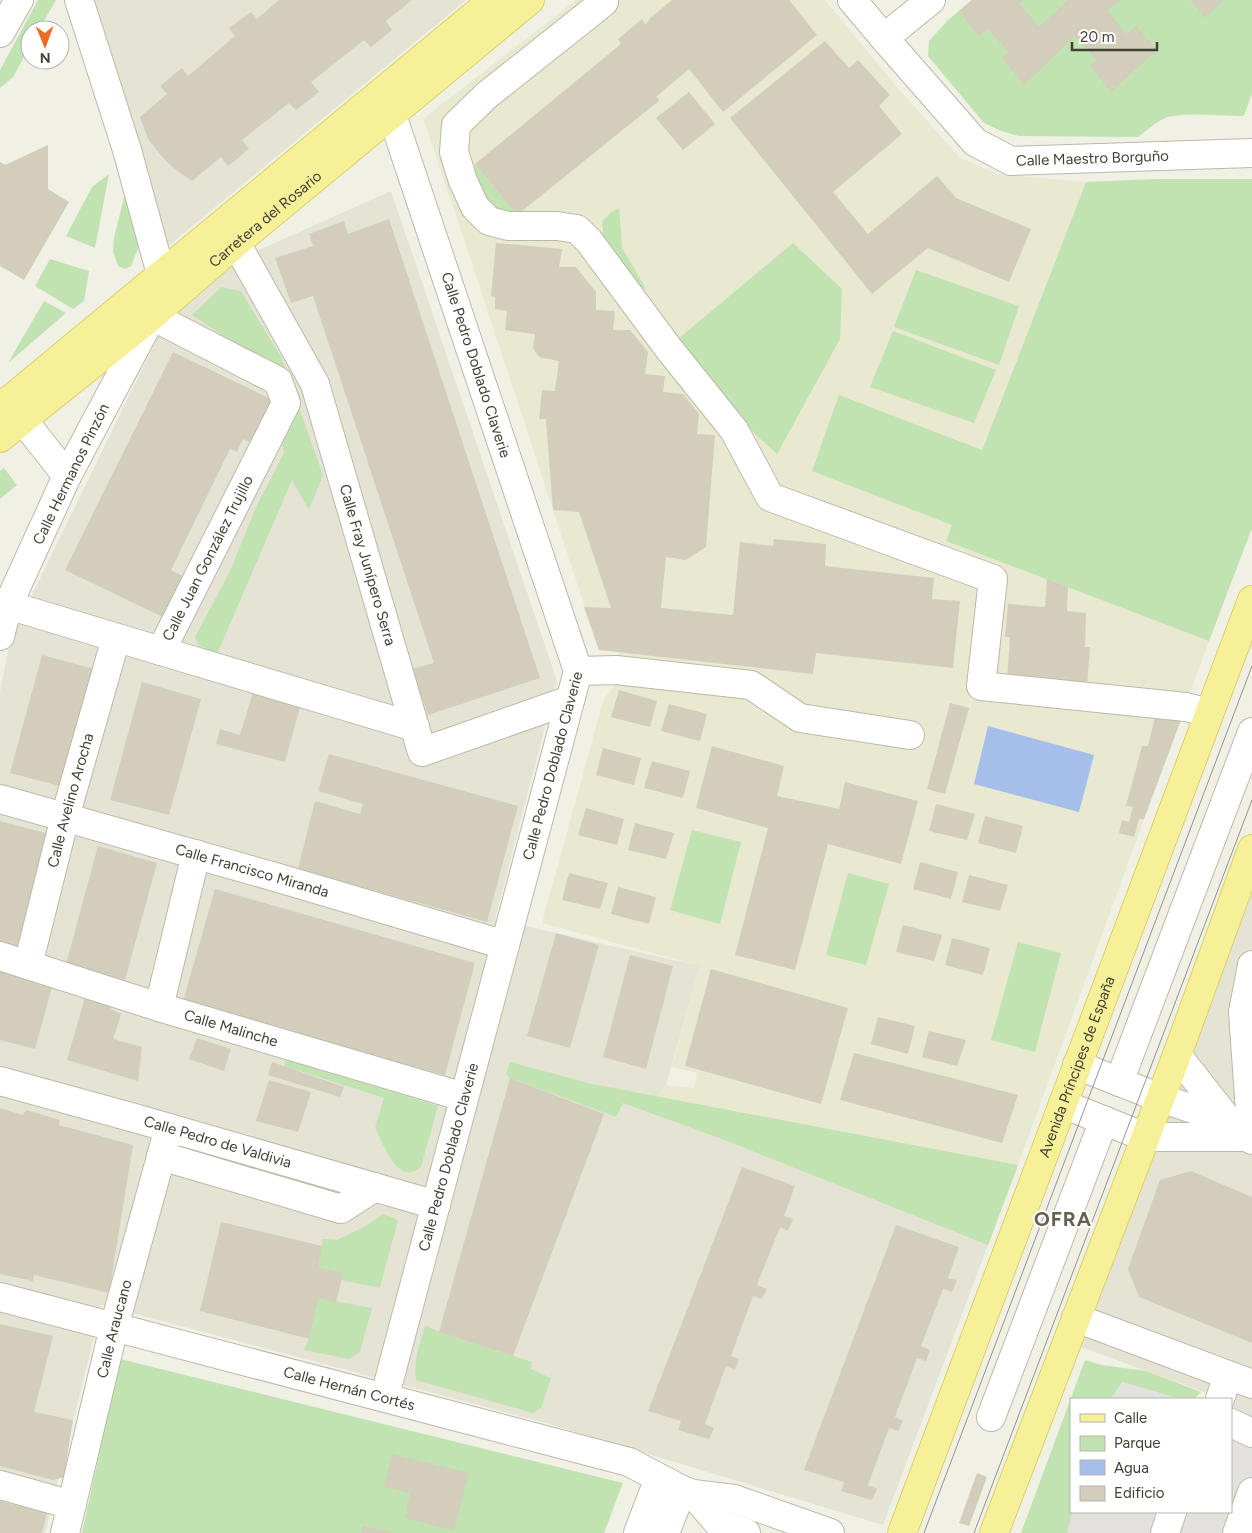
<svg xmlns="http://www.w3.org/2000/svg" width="1252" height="1533" viewBox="0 0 1252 1533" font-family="Figtree,sans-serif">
<rect width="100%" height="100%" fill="#f1f0e5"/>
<!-- residential -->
<g fill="#e5e3d4">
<path d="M79 0H466L156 256Z"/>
<path d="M391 191 557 681 495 919 700 966 666 1085 656 1096 1018 1165 883 1525 546 1423 102 1305 45 1533H0V692L10 640 166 320 223 266Z"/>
<path d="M1252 889V1410L1076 1345Z"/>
</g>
<!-- education -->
<path fill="#e9e8d0" d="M576 0H825L897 87 959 157 997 174 1086 182 946 541 1209 641 1018 1165 656 1096 666 1085 694 1088 697 1073 672 1067 700 966 542 923 604 698 613 688 619 652 599 650 462 233 423 119Z"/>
<!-- green -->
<g fill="#c1e3b1">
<path d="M38 0H56L39 30H30V46L13 77 0 88V70Z"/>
<path d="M972 0H1252V93L1244 116C1222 116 1188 112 1168 117 1157 121 1147 130 1138 137L1019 136 1001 131 984 123 928 56 929 41 948 20Z"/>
<path d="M475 164 517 215 490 210 469 182Z"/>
<path d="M109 174 95 248 66 236 92 187Z"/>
<path d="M1156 179H1252V528L1209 641 946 541 952 525 812 471 839 395 982 450 1086 182Z"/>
<path d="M125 193 134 206 138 249 131 266 125 269 118 266 113 251 114 238Z"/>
<path d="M619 208 622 248 645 287 641 294 604 239 602 222 610 213Z"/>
<path d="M793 243 842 289 840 339 777 454 758 437 706 383 678 339Z"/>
<path d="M50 259 89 271 84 301 73 309 35 286Z"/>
<path d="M916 270 1019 306 999 365 894 327Z"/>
<path d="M221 287 241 291 281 357 323 475 309 510 292 480 217 654 198 645 195 637 230 571 257 505 284 453 280 425 293 403 280 366 239 346 192 315Z"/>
<path d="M44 301 66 313 8 363Z"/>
<path d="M893 331 996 370 974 423 870 387Z"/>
<path d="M4 468 17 485 0 499V471Z"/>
<path d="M692 830 741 842 720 924 670 910Z"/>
<path d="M848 873 889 884 866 965 826 955Z"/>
<path d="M1018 942 1061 953 1035 1052 991 1040Z"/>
<path d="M286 1059 438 1106 421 1167C398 1187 384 1145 375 1128L384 1098 284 1066Z"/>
<path d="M510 1062 592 1084 1018 1165 988 1245 722 1139 623 1103 616 1117 510 1078 506 1074Z"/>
<path d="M383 1214 398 1220 380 1288 341 1280 342 1273 318 1267 323 1239 337 1240 366 1226Z"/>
<path d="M319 1298 372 1308 360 1352 349 1359 304 1350 309 1338Z"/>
<path d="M425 1325 439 1332 532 1362 531 1369 551 1378 541 1408 533 1413 416 1380C413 1361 420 1343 425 1325Z"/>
<path d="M120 1359 623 1483 604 1533H82Z"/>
<path d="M1085 1360 1102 1365 1146 1371 1201 1392 1194 1399H1180L1122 1382 1111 1399H1071V1512H1073L1067 1533H1021Z"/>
</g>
<!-- parking -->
<g fill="#e2e1dd">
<path d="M1122 1382 1180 1399H1111Z"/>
<path d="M1231 1402 1252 1410V1533H1067L1073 1512H1231Z"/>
</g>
<!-- water -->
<path fill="#a5bfea" d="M988 726 1094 755 1079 812 974 784Z"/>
<!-- building -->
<g fill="#d2cebb">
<path d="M279 0H412L386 21 392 30 371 47 364 40 311 82 319 92 296 110 289 103 242 140 249 149 228 166 221 157 192 181 171 166 159 153 148 139 140 117 167 94 160 86 182 68 188 76 235 36 229 28 251 12 257 19Z"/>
<path d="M672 0H789L817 35 723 112 689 69 656 97 660 100 517 215 475 164 621 44 618 39 642 19 645 24 650 20 649 19Z"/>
<path d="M972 0H1023L1019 3 1039 27 1068 0H1121L1107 10 1126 34 1136 26 1157 50 1111 92 1090 66 1097 60 1075 36 1024 85 1002 58 1009 52 987 29 979 37 959 11Z"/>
<path d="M1190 0H1224L1205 18Z"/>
<path d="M825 41 849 68 858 60 890 95 879 106 902 134 833 192 868 234 937 176 956 198 1031 229 1009 282 928 248 872 294 730 118Z"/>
<path d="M689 92 715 124 683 150 656 118Z"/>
<path d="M48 145V189L69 202 24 280 0 266V162L5 165Z"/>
<path d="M389 219 540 678 428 715 412 669 434 663 313 296 291 303 275 258 313 246 309 234 344 221 348 234Z"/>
<path d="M496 243 562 249 559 267H576L596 292V310L615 311 613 330H630L648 352 645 374 665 376 663 392 683 394 699 414 697 434 715 435 706 547 686 560 666 557 661 608 733 615 740 542 773 546 774 539 826 544 825 566 934 578 932 599 960 601 953 668 816 653 813 674 599 650 584 607 611 608 579 512 553 510 546 419H539L542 390 555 391 559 361 539 357 533 348 535 334 505 330 507 311 495 309V297L491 296Z"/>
<path d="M173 352 275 401 253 444 243 439 237 452 230 449 171 570 189 579 169 620 65 570Z"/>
<path d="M1047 579 1068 587 1067 611 1086 613 1085 647H1090L1087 687 1007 681 1010 637H1005L1008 604 1045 607Z"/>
<path d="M42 655 101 671 68 788 10 773Z"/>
<path d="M142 682 201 699 169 815 110 800Z"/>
<path d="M255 686 302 700 285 762 216 744 220 729 240 735Z"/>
<path d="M619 690 657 701 650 727 611 717Z"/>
<path d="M950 703 969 708 945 794 927 789Z"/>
<path d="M669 704 707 714 700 741 661 731Z"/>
<path d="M1155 717 1181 720 1144 819H1139L1134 837 1119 833 1122 820 1129 822 1133 807 1126 806 1142 746H1148Z"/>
<path d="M712 746 784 766 777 796 839 809 845 782 918 801 901 864 828 844 795 970 735 955 768 828 696 808Z"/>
<path d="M603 748 641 758 634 785 596 775Z"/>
<path d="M329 754 518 806 487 922 298 869 315 801 360 814 363 804 318 791Z"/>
<path d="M652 761 690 771 683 798 644 788Z"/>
<path d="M936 804 975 814 967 840 929 831Z"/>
<path d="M586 808 624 819 617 845 578 835Z"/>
<path d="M985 816 1023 826 1016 853 978 843Z"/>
<path d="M0 821 53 835 21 954 0 947Z"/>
<path d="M635 823 674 833 666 859 628 850Z"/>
<path d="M98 846 157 863 125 980 66 964Z"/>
<path d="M920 862 958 872 951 899 913 889Z"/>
<path d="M569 873 608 883 600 909 562 900Z"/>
<path d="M969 875 1008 885 1000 911 962 902Z"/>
<path d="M618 887 656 897 649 924 611 914Z"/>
<path d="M215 889 475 963 445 1075 182 1005Z"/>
<path d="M903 925 942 935 934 961 896 952Z"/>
<path d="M556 933 599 945 570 1048 527 1036Z"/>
<path d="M952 938 990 948 983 975 945 965Z"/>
<path d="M630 955 673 966 646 1069 603 1057Z"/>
<path d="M0 963 54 980 35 1049 0 1040Z"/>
<path d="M711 969 848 1008 821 1104 685 1066Z"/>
<path d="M87 990 113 998 111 1009 121 1014 113 1039 142 1047 138 1081 67 1060Z"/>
<path d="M878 1017 915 1026 908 1054 871 1044Z"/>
<path d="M929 1031 966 1040 957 1066 922 1057Z"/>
<path d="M197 1038 231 1049 224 1071 189 1059Z"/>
<path d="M854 1053 1018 1095 1002 1143 840 1100Z"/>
<path d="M272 1062 344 1087 340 1097 268 1075Z"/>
<path d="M510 1078 604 1114 513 1356 439 1332Z"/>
<path d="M269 1080 311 1092 298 1132 256 1121Z"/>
<path d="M0 1108 23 1115 26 1110 60 1120 59 1125 133 1145 109 1293 34 1275 33 1281 0 1274Z"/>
<path d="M742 1167 795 1186 784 1216 793 1219 788 1231 780 1227 757 1285 767 1289 762 1299 753 1296 731 1356 739 1359 735 1370 726 1366 705 1424 714 1428 709 1439 678 1430 681 1421 648 1411Z"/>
<path d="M1191 1171 1252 1197V1343L1139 1297 1128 1269 1160 1180Z"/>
<path d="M221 1222 322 1246 318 1267 343 1273 336 1303 319 1298 309 1339 200 1311Z"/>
<path d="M896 1225 959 1247 948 1278 957 1280 952 1292 943 1289 921 1346 930 1350 926 1361 917 1358 895 1417 903 1421 898 1431 889 1428 868 1485 877 1489 872 1500 841 1491 844 1482 804 1470Z"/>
<path d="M0 1324 53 1336 34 1412 73 1420 64 1477 53 1480 0 1466Z"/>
<path d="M392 1454 469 1473 454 1531 405 1518 410 1493 384 1487Z"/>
<path d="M977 1473 987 1477 969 1526 959 1523Z"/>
<path d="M0 1501 47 1513 42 1533H0Z"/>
<path d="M363 1526 390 1532 389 1533H361Z"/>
</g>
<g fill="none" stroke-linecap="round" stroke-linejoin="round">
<!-- minor casing -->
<g stroke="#bcb9a9" stroke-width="30">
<g id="minor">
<path d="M79 0 127 150 161 274"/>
<path d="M603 0 604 2 487 95 456 125 454 152 463 181 475 207 489 221 508 226H557L577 229 589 241 669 349 734 430 770 497 993 579 981 686 1186 707 1209 713"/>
<path id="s1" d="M852 0 884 38 975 142 1011 161 1252 153"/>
<path d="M0 33 19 0"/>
<path d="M884 38 931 0"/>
<path id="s2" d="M236 243 315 384 422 752 570 700"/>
<path d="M8 401 67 476"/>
<path id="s3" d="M0 613 8 605 161 651 286 403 278 381 152 316 67 476 8 605 0 636"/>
<path d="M161 651 415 727"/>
<path d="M578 671 616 670 751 685 800 718 910 735"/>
<path id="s4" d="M0 799 282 879 505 945"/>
<path id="s5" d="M0 956 159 1007 464 1097"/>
<path id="s6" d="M28 965 65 817 116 638"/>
<path d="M159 1007 196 854"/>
<path d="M1177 1055 1228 1120"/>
<path d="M1077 1065 1160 1098 1229 1121"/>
<path id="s7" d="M0 1081 138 1119 436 1205"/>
<path d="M1119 1082 1252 732"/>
<path d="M1063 1104 1145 1137H1245"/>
<path d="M1252 1140 1243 1012 1252 965"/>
<path d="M161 1156 341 1209 375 1187"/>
<path id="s8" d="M0 1297 629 1462 682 1490 693 1494 734 1499 830 1533"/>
<path d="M1076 1318 1252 1384"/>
<path id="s9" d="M388 1398 387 1388 578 671 392 115"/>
<path d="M1220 1399 1228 1375"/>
<path d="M991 1417 1104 1120"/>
<path d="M1231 1423 1252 1433"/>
<path d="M0 1485 72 1505"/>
<path d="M693 1494 718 1523 746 1533"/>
<path id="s10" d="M65 1533 114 1327 169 1128"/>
<path d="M638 1533 659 1478"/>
<path d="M665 1533 682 1490"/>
<path d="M1165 1533 1172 1512"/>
<path d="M1237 1533 1252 1492"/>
</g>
</g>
<!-- major casing -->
<g stroke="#dad16a" stroke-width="30">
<g id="major">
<path d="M0 408 493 0"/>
<path id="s11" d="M0 438 152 316 236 243 530 0"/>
<path id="s12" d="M902 1533C1021 1223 1133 910 1252 600"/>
<path d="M994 1533 1177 1055 1252 849"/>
</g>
</g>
<!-- minor -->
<use href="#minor" stroke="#fff" stroke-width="28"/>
<!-- major -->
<use href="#major" stroke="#f6f099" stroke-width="28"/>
<!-- tram -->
<g stroke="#949494" stroke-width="1">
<path d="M924 1533 1252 666"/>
<path d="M974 1533 1252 800"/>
</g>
</g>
<g text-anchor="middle" stroke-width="4" stroke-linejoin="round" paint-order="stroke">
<!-- street labels -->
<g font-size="15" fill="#434135" stroke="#fff">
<text dy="5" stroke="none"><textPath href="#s1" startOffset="310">Calle Maestro Borguño</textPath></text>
<text dy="5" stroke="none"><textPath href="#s11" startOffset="344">Carretera del Rosario</textPath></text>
<text transform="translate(476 365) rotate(72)" y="5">Calle Pedro Doblado Claverie</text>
<text transform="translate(71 474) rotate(-64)" y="5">Calle Hermanos Pinzón</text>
<text dy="5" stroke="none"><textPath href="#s3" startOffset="275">Calle Juan González Trujillo</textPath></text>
<text dy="5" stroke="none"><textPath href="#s2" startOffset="350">Calle Fray Junípero Serra</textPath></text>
<text dy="5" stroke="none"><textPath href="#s9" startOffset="654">Calle Pedro Doblado Claverie</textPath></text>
<text dy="5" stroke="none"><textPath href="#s6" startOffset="170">Calle Avelino Arocha</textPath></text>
<text dy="5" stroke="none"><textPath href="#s4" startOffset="262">Calle Francisco Miranda</textPath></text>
<text dy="5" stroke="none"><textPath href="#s5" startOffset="242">Calle Malinche</textPath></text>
<text dy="5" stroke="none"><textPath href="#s12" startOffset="498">Avenida Príncipes de España</textPath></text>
<text dy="5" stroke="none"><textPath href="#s7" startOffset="226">Calle Pedro de Valdivia</textPath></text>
<text dy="5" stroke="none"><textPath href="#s9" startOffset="249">Calle Pedro Doblado Claverie</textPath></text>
<text dy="5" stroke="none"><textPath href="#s10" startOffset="210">Calle Araucano</textPath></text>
<text dy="5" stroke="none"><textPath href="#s8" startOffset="361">Calle Hernán Cortés</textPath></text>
</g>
<!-- district labels -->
<g font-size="20" font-weight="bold" letter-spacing="1" fill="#65614d" stroke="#fff">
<text x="1063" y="1226">OFRA</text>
</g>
</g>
<!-- legend -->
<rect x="1070" y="1398" width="162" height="115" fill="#ffffff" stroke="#b4b3ae"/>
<rect x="1080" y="1414" width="25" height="8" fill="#f6f099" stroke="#b4b3ae"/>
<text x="1114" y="1423" font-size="15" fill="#434135">Calle</text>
<rect x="1080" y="1436" width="25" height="15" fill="#c1e3b1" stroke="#b4b3ae"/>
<text x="1114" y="1448" font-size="15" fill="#434135">Parque</text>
<rect x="1080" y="1460" width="25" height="15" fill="#a5bfea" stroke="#b4b3ae"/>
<text x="1114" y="1473" font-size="15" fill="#434135">Agua</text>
<rect x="1080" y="1486" width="25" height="15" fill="#d2cebb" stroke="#b4b3ae"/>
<text x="1114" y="1498" font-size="15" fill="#434135">Edificio</text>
<!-- north arrow -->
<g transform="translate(45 45) rotate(179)"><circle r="24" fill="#ffffff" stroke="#b4b3ae"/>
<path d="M0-4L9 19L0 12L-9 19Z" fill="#ea6d24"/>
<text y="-8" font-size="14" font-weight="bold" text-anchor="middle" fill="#434135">N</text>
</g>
<!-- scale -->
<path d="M1072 42v8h85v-8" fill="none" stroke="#434135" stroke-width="2.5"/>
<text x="1080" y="42" font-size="15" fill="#434135" stroke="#ffffff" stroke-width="4" paint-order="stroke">20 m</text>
</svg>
